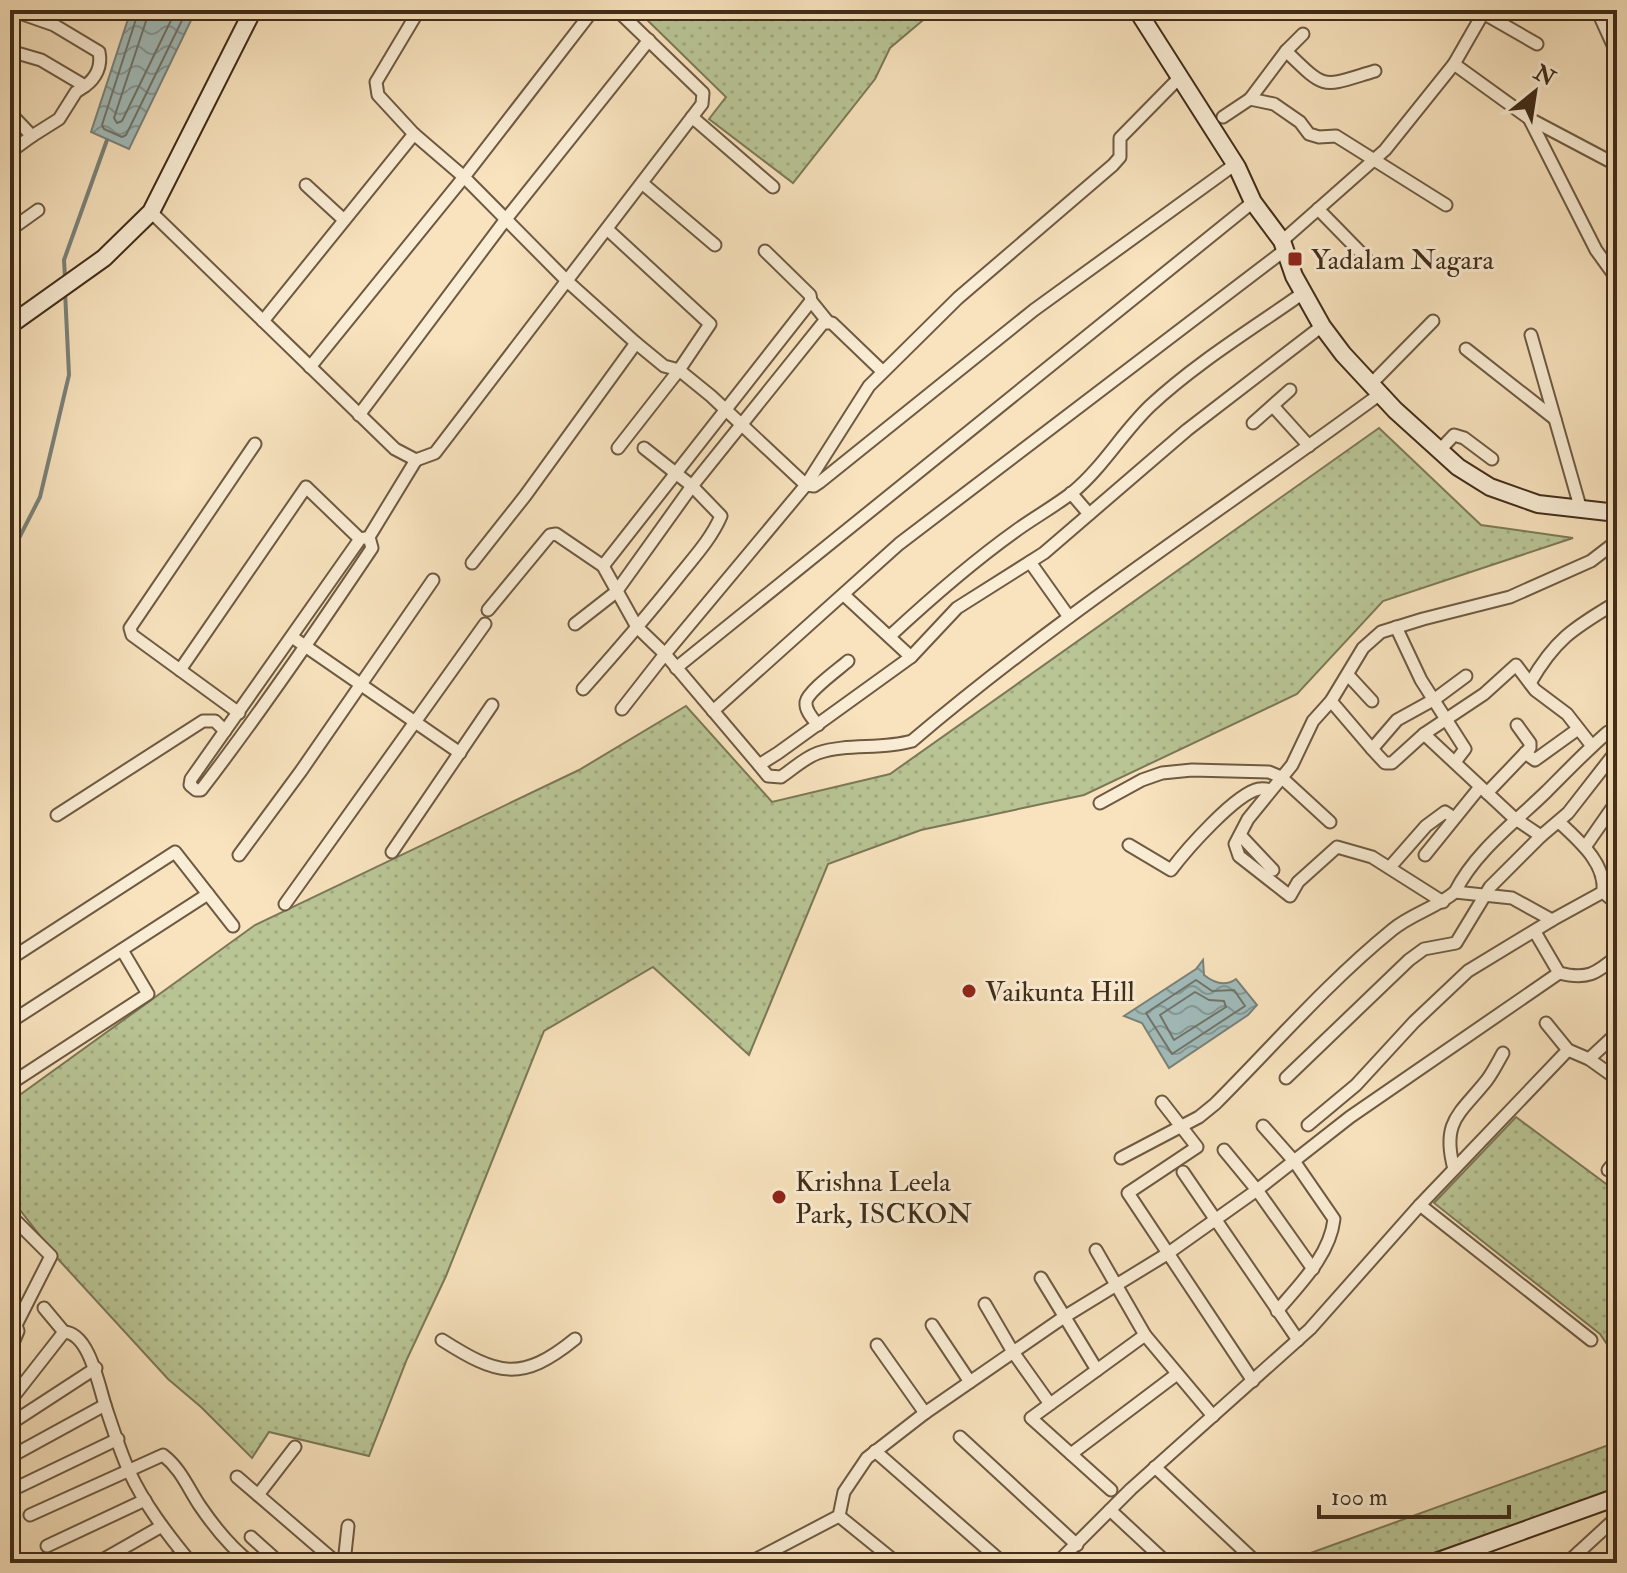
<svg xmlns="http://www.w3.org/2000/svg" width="1627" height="1573" viewBox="0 0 1627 1573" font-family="'IM FELL Double Pica',serif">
<defs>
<pattern id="grass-dots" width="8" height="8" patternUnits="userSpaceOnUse" patternTransform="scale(2)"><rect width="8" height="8" fill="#b9c595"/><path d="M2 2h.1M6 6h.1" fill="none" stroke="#a0a980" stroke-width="1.8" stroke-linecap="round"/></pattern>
<pattern id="water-waves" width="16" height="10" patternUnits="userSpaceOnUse" patternTransform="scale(2)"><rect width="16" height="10" fill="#a1bcbb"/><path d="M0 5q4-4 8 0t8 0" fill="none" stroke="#859997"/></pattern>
</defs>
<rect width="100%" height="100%" fill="#f8e3be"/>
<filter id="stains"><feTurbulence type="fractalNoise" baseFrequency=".0025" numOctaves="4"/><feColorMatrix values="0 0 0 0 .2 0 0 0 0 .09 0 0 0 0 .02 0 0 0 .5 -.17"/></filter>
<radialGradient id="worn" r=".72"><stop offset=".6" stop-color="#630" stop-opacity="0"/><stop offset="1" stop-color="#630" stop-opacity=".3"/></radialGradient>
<!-- grass -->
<g fill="url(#grass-dots)" stroke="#7c7857" stroke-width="2">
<path d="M637 10H935L890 48 875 79 793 183 709 119 726 97Z"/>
<path d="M1379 428 1481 525 1573 538 1383 601 1297 694 1084 795 921 830 828 864 749 1055 653 967 544 1031 446 1276 407 1359 369 1456 269 1432 252 1458 201 1407 168 1379 58 1259 10 1197V1102L255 925 579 770 686 706 772 802 890 774Z"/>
<path d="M1516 1117 1617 1192V1359L1600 1334 1434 1203Z"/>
<path d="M1617 1442V1491L1404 1563H1283Z"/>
</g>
<!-- water -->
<g fill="url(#water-waves)" stroke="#7a827a" stroke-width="2">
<path d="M124 10H196L129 149 91 132 129 16Z"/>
<path d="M1203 960 1204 975C1214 983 1225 987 1236 979L1257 1005 1248 1015 1169 1068 1142 1023 1124 1016 1196 969Z"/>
</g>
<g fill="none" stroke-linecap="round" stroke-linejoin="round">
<!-- shore -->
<g stroke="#70746a" stroke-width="2">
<path d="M135 10 136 19 102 125 104 129 122 137 126 135 187 10"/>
<path d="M146 10V21L114 118 117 123 122 121 176 10"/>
<path d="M1196 980 1212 991 1234 990 1245 1006 1172 1054 1146 1013Z"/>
<path d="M1195 992 1209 1000 1224 1001 1226 1007 1174 1040 1160 1015Z"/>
</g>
<!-- stream -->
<g stroke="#7a827a" stroke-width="4">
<path d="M65 278 64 260 107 140"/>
<path d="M10 571 15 546 40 497 69 375 65 291"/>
<path d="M10 784 14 823 10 847"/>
</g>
<!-- street casing -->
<g stroke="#6e5a42" stroke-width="15">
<g id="street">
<path d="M590 10 587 18 464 177 567 281 636 343 664 366 679 370 711 396 806 485 814 486 820 482 1034 310 1234 165"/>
<path d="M1369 10 1374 13"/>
<path d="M1597 10 1617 54"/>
<path d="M1483 13 1537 44"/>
<path d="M10 51 41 60 85 86C96 78 102 66 99 52L54 25 11 10"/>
<path d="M1286 51C1327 91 1321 87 1375 71"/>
<path d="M1454 64 1530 119 1617 165"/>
<path d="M1250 99 1286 51 1303 34"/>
<path d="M10 113 32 136 10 152"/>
<path d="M692 117 773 187"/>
<path d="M1223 117 1250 99 1274 104 1300 122 1309 134 1319 137 1336 136 1446 205"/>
<path d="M1530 120 1596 250 1617 279"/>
<path d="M414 134 378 95 376 82 419 10"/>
<path d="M32 136 59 119 76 92 85 86"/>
<path d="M642 183 715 245"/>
<path d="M306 185 344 220"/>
<path d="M1318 209 1366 258"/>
<path d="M151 212 395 449 416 460 435 453 702 104 703 93 617 10"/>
<path d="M607 229 710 324 679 370 618 448"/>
<path d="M10 230 38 210"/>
<path d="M1282 241 1385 150 1454 64 1485 10"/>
<path d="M811 301 828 322"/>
<path d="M263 321 414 134 464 177 310 367"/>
<path d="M1531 335 1581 510"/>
<path d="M1466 349 1555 419"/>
<path d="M1371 384 1433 321"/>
<path d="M1273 406 1309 446"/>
<path d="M359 415 506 219 649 40"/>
<path d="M1253 423 1290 390"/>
<path d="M1439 451 1454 435 1464 438 1492 459"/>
<path d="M1071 493 1089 514"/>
<path d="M369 537 372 548C317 630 261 712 201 790H196L190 785 191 779 360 539 369 537 416 460"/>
<path d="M1030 562 1069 617"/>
<path d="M472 563 525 496 636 343"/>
<path d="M603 566 811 301 810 295 765 251"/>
<path d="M844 595 911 657"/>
<path d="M488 610 550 535 556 534 603 566 637 627 665 654 759 765 778 753 911 657 957 608 1044 553 1187 430 1322 326"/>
<path d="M575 624 616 592 692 486 823 323H832L882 371"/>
<path d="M1396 627 1421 680 1465 749 1455 762"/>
<path d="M890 636C931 598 972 562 1017 530 1035 517 1055 506 1073 492 1103 467 1122 433 1150 406 1196 363 1252 329 1303 293"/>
<path d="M292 637 460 753"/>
<path d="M676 668 1253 202"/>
<path d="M180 670 306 487 360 539"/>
<path d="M1348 675 1372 701"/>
<path d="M1530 683C1556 638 1574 628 1617 602"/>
<path d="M583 689C616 652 648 615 679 576 695 556 711 539 721 516L692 486 644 448"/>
<path d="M1331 701 1372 749 1397 720 1435 699 1466 676"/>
<path d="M622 709 665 654 806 485 869 386 958 298 1113 165 1120 157V138L1180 77"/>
<path d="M713 711 899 544 1285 250"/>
<path d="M239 713 132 635 130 628 255 444"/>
<path d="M818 725C813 719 805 711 806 702 808 691 839 669 848 661"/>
<path d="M1424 734 1484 694 1516 665 1535 690 1567 714 1592 746"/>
<path d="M1372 749 1385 763H1392L1424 734 1514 818 1541 836"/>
<path d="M1525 753 1535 760 1578 729"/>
<path d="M759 765 768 776 781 777C793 769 804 758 818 753 848 743 881 750 912 741 1060 615 1224 509 1380 394"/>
<path d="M1487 793 1530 748V743L1517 725"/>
<path d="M1100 803 1142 780 1162 773 1192 770 1269 772 1281 777 1330 822"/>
<path d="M57 815 203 721H215L225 731"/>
<path d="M1559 822C1579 841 1606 863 1603 892L1617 904"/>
<path d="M1240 835 1273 870"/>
<path d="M1129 845 1171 870C1186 850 1236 793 1259 789 1263 788 1267 789 1271 790"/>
<path d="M1585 847 1617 801"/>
<path d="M392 852 492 705"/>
<path d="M239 855 301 771 433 580"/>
<path d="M1425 855 1480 787"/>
<path d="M1390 867 1426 826 1445 812 1454 818"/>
<path d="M1455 892C1475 852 1514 823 1546 792 1566 772 1586 751 1608 732"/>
<path d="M1443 902 1372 857 1337 847 1298 882 1290 896 1239 856 1235 844 1248 819 1292 765 1313 721 1331 701 1363 648 1381 632 1423 619 1510 597 1591 561 1617 541"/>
<path d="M285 904 485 624"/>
<path d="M10 959 175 852 233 926"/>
<path d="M1559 973C1587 980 1596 974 1617 956"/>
<path d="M10 1022 208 894"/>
<path d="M1546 1023 1568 1050 1589 1059 1617 1079"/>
<path d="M1589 1059 1617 1033"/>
<path d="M1286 1078 1409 960 1424 949 1456 943 1490 887 1541 836 1568 813 1614 754"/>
<path d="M10 1084 148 994 122 950"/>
<path d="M1162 1102 1197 1147 1128 1193 1253 1381"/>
<path d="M1308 1125 1356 1085 1414 1022 1468 971 1552 920 1603 892"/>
<path d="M1263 1126 1294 1161 1334 1219C1330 1255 1300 1284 1277 1311"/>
<path d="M1224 1150 1257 1190 1313 1269"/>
<path d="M1121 1158 1199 1117 1215 1104C1273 1046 1327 983 1392 930 1411 914 1436 908 1455 892L1512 898 1552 920"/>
<path d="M1454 1169C1441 1121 1460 1114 1487 1080 1493 1072 1498 1062 1503 1053"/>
<path d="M1608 1170 1617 1159"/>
<path d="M1183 1172 1298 1340"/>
<path d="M1420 1205 1591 1340"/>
<path d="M10 1215 51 1256 16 1325 18 1331 13 1343"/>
<path d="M1096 1250 1145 1335 1213 1416"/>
<path d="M1041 1278 1097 1370"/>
<path d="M985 1304 1013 1352 1050 1404"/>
<path d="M44 1308 64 1332"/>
<path d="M932 1325 970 1382"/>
<path d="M442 1340C497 1375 521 1383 575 1339"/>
<path d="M877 1345 925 1413"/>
<path d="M10 1401 64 1332C90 1333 99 1388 106 1408 113 1429 120 1451 129 1471 144 1504 168 1535 191 1563"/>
<path d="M10 1424 96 1368"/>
<path d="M960 1437 1077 1545"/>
<path d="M875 1451 1003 1563"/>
<path d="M1071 1454 1177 1374"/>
<path d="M10 1457 105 1405"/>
<path d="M1155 1467 1257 1563"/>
<path d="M237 1477 337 1563"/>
<path d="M16 1488 118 1439"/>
<path d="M1111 1490 1031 1418 1145 1335"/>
<path d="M258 1495 295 1447"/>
<path d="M1110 1510 1167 1563"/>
<path d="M30 1515 163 1455C181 1469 188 1488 200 1506 215 1528 230 1547 251 1563"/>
<path d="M839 1516 897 1563"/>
<path d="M251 1537 280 1563"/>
<path d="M47 1546 145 1500"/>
<path d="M1470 1550 1484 1563"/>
<path d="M1579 1552 1590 1563"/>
<path d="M97 1563 162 1526"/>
<path d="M169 1563 182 1553"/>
<path d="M344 1563 348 1526"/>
<path d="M749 1563 839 1516 844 1492 867 1458 925 1413 1064 1317 1167 1254 1257 1190 1350 1117 1559 973 1535 932"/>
<path d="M1057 1563 1131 1489 1310 1329 1420 1205 1568 1050"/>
<path d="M1567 1563 1617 1517"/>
</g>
</g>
<!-- secondary casing -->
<g stroke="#402c19" stroke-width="20">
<g id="secondary">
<path d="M1137 10 1237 167 1253 202 1282 241 1294 276 1322 326 1343 354 1395 410 1458 467 1490 487 1538 504 1617 513"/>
<path d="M10 325 104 258 151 212 253 10"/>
<path d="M1433 1563 1617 1497"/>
</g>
</g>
<!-- street -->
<use href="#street" stroke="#faedd5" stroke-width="11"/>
<!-- secondary -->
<use href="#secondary" stroke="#faedd5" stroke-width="16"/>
</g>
<!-- markers -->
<g fill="#8f2418" stroke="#faedd5" stroke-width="3">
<rect x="1287" y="251" width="16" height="16" rx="4"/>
<circle cx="969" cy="991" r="8"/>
<circle cx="779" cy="1197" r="8"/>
</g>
<g text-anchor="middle" stroke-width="6" stroke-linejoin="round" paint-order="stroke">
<!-- poi labels -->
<g font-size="28" fill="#402c19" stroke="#faedd5" text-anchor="start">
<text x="1311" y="269">Yadalam Nagara</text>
<text x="985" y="1001">Vaikunta Hill</text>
<text x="795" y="1191">Krishna Leela<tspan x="795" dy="32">Park, ISCKON</tspan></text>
</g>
</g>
<!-- margin -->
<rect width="1627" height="1573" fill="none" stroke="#f8e3be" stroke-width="40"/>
<rect x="12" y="12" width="1603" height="1549" fill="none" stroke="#402c19" stroke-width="4"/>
<rect x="20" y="20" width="1587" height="1533" fill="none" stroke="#402c19" stroke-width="2"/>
<!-- north arrow -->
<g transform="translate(1535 92) rotate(30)" stroke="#faedd5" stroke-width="6" paint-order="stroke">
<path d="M0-6L14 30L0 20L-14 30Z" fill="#402c19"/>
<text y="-12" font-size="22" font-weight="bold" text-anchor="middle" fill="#402c19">N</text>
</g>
<!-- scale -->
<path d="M1319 1505v12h190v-12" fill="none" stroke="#402c19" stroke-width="4"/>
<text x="1331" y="1505" font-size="24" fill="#402c19" stroke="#faedd5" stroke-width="6" paint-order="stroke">100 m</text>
<rect width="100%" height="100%" filter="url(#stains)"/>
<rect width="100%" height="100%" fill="url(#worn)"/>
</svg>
